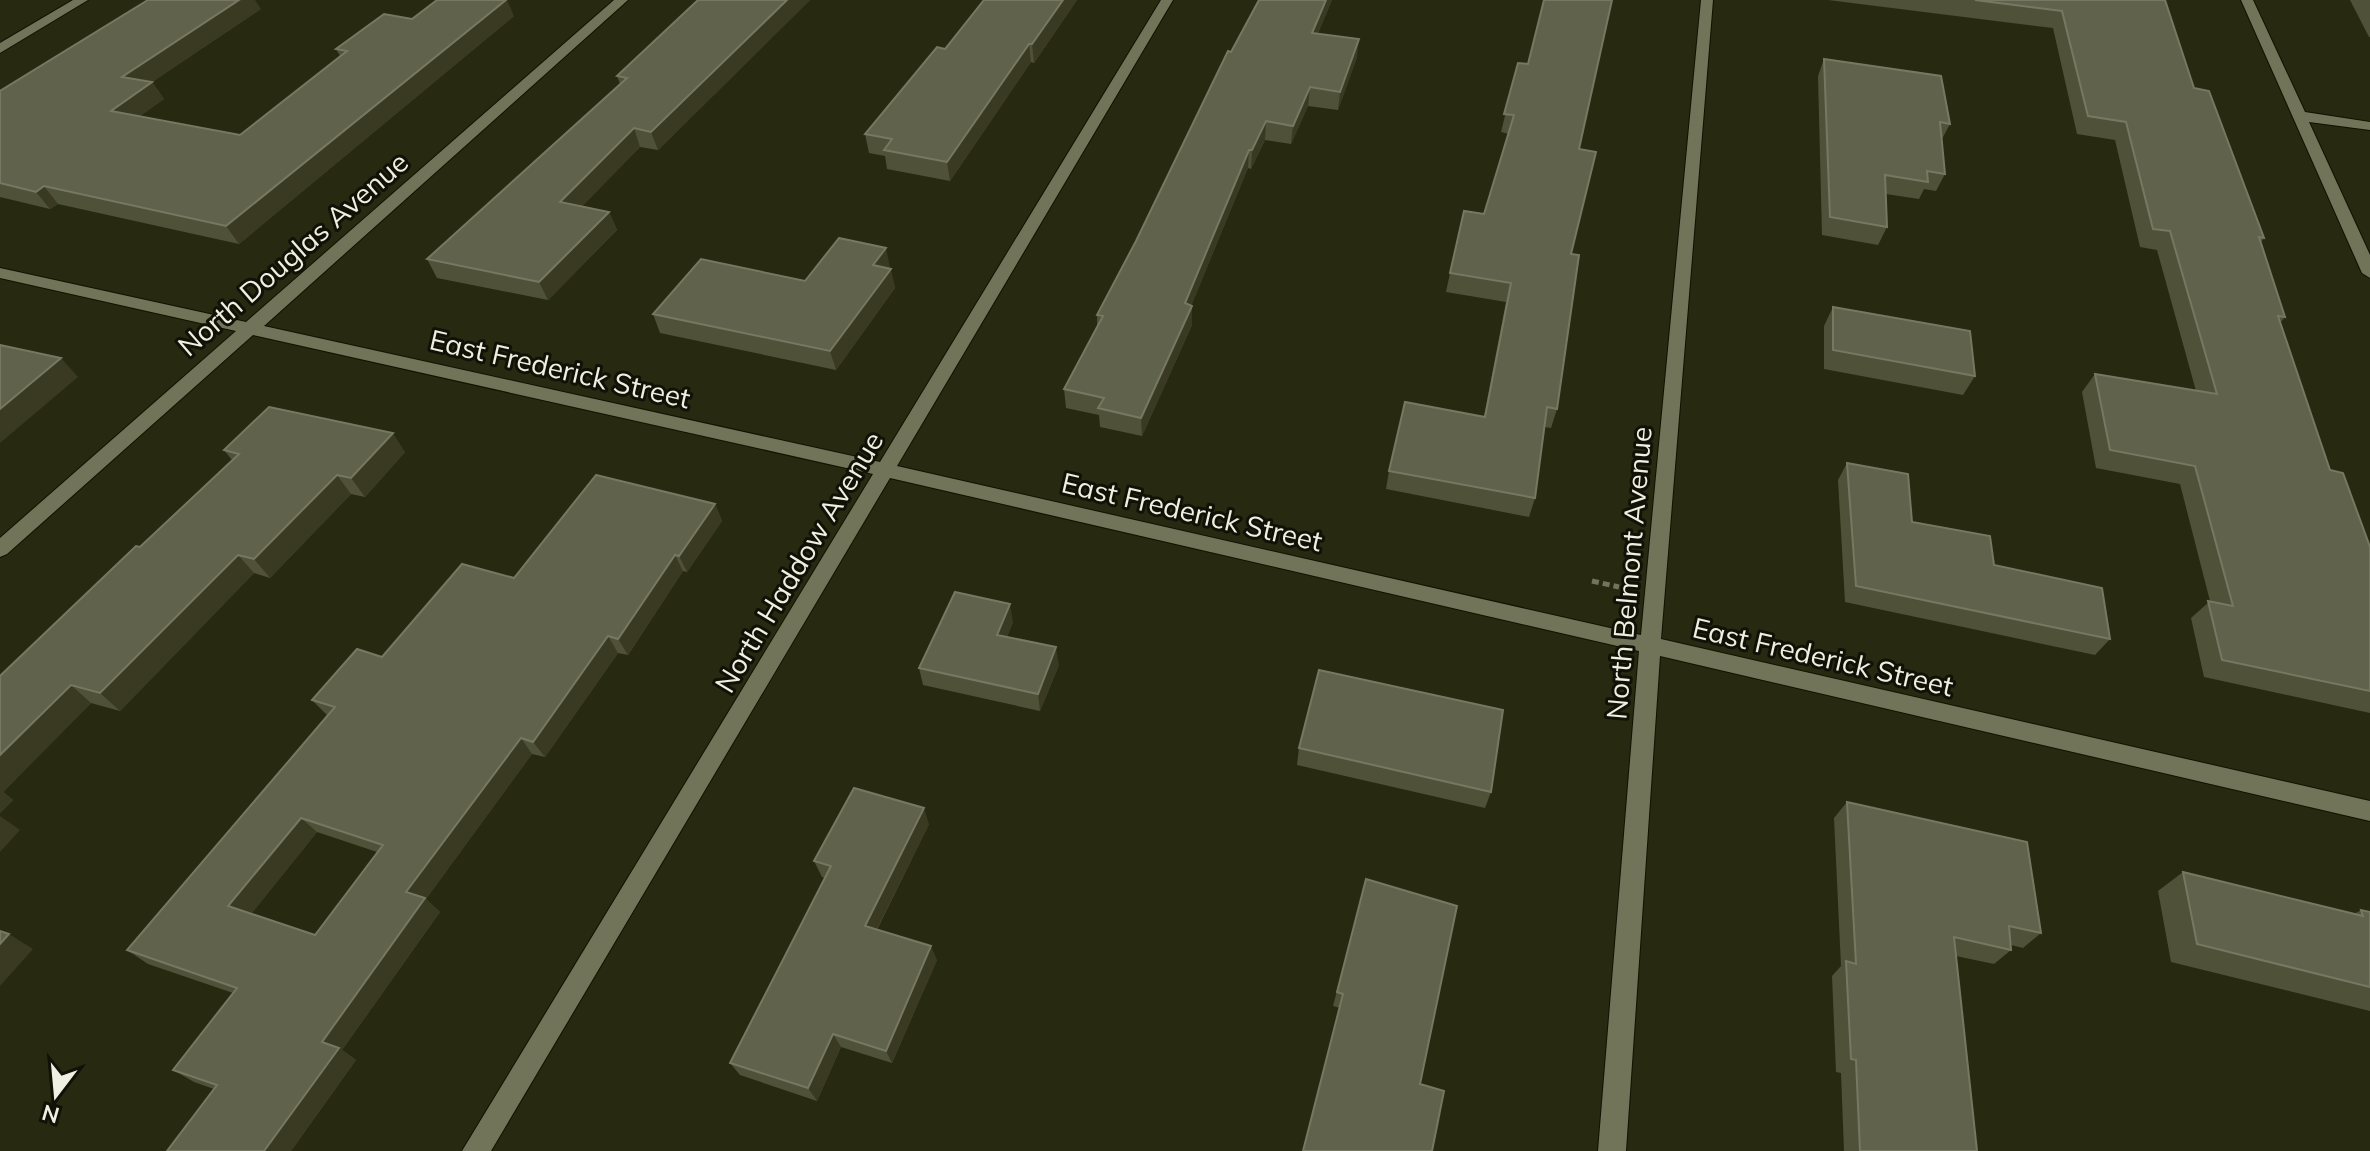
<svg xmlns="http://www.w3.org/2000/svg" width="2370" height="1151" viewBox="0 0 2370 1151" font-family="Mulish,sans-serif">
<rect width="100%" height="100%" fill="#282911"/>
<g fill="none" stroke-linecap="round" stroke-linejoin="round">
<!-- minor casing -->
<g stroke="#111200" stroke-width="2">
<g id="minor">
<path d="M73 0H88L0 53V43Z"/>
<path d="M614 0H628L264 326 880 462 1161 0H1173L897 466 1641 635 1701 0H1713L1661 639 2370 801V821L1660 656 1626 1151H1598L1639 651 890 478 491 1151H462L873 474 253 335 7 554 0 557V538L236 331 0 278V268L246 322Z"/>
<path d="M2241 0H2253L2305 112 2370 122V130L2309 122 2370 255V278L2362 273Z"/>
</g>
</g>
<!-- path -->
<path stroke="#73745f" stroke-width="5" stroke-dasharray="7 4" stroke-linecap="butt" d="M1592 581 1619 587"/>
<!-- minor -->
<use href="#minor" fill="#727459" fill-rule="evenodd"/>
</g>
<!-- wall -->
<g fill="#505139" fill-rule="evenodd">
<path d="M698 0H810L658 150 640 147 582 206 609 212 617 230 548 300 437 278 427 259 620 84 617 76Z"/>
<path d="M1077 0 1034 63 1031 62 950 181 887 169 885 156 869 153 865 134 945 49Z"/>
<path d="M1259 0H1332L1318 33 1357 57 1338 110 1308 106 1291 144 1265 140 1251 169 1248 168 1191 306 1192 325 1142 436 1100 427 1099 415 1066 408 1064 389 1097 326V315L1136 241 1231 52Z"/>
<path d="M1828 0H2165L2194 88 2264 238 2261 242 2285 317 2280 323 2330 470 2370 547V713L2204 677 2191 618 2210 601 2180 484 2096 468 2082 392 2095 374 2196 391 2157 250 2140 247 2115 140 2077 134 2053 28Z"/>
<path d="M2350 0H2370V37H2369Z"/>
<path d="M261 9 152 82 164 99 140 116 240 135 340 56 336 49 412 19 514 16 239 244 58 204 50 209 0 197V91Z"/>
<path d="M1824 59 1950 124 1942 139 1945 174 1936 191 1924 189 1919 199 1886 194 1887 227 1878 245 1822 235 1818 76Z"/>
<path d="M1518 63 1579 149 1571 254 1557 409 1551 428 1544 427 1535 498 1529 517 1386 489 1389 471 1484 416 1506 302 1446 292 1450 273 1484 214 1509 134 1501 132Z"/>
<path d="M890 267 889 268 895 288 836 370 660 333 653 314 805 281Z"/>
<path d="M1833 307 1975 376 1963 395 1824 369V326Z"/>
<path d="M224 450 405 452 365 497 351 494 270 578 254 573 120 711 91 703 3 792 13 800 0 813V676L232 460Z"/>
<path d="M1847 463 1912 522 1994 565 2110 639 2095 655 1845 602 1838 480Z"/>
<path d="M715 504 722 521 687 572 683 571 628 655 618 653 545 757 532 754 426 899 440 912 342 1050 356 1060 291 1151H167L214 1089 194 1082 173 1070 233 993 148 964 127 950 327 715 312 700 514 578ZM317 832 377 852 315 935 251 914Z"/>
<path d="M1013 622 1007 637 1059 665 1040 711 923 685 919 668Z"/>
<path d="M1299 748 1491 792 1485 808 1297 765Z"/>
<path d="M1847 802 2041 933 2023 948 2011 945V950L1994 964 1956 956 1977 1151H1844L1841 1073 1836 1072 1832 976 1841 966 1834 818Z"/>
<path d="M929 824 877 930 937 960 892 1063 841 1047 817 1101 740 1075 730 1063 825 878 822 877 814 861Z"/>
<path d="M2183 872 2354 914 2361 910 2370 912V1011L2171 962 2158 891Z"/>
<path d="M1366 879 1420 1084 1340 1008 1333 1006Z"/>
</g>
<!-- shaded-wall -->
<g fill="#393a21">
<path d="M239 0H255L261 9 152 82 164 99 124 128 111 111 122 77Z"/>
<path d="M507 0 514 16 239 244 226 226Z"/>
<path d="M787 0H810L658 150 651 132Z"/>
<path d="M1063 0H1077L1034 63 1032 44Z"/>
<path d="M1326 0H1332L1310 51 1312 33Z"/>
<path d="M1359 39 1357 57 1338 110 1340 92Z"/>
<path d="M1029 44 1031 62 950 181 947 162Z"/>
<path d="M1310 87 1308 106 1291 144 1293 126Z"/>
<path d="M1266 121 1265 140 1251 169 1252 150Z"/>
<path d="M634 128 640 147 569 220 560 202Z"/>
<path d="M1249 150 1248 168 1185 321V303Z"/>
<path d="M44 186 58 204 50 209 36 192Z"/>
<path d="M609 212 617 230 548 300 539 282Z"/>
<path d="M886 248 890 267 877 284 873 265Z"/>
<path d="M891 269 895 288 836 370 830 351Z"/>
<path d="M1192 306V325L1142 436 1141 418Z"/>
<path d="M61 358 78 377 0 443V409Z"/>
<path d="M393 433 405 452 365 497 351 478Z"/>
<path d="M337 475 351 494 270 578 254 559Z"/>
<path d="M715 504 722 521 687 572 679 556Z"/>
<path d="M238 555 254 573 120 711 100 693Z"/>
<path d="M675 555 683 571 628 655 618 639Z"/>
<path d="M1010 604 1013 622 1001 652 997 635Z"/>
<path d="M608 636 618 653 545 757 533 742Z"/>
<path d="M1056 647 1059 665 1040 711 1038 694Z"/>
<path d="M71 685 91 703 3 792 13 800 0 813V755Z"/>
<path d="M521 738 532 754 426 899 440 912 342 1050 356 1060 291 1151H264L322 1042 406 892Z"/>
<path d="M924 808 929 824 871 941 865 926Z"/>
<path d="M0 816 20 830 0 852Z"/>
<path d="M301 818 317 832 246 920 228 906Z"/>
<path d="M9 934 33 949 0 986V944Z"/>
<path d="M931 946 937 960 892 1063 886 1051Z"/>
<path d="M833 1034 841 1047 817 1101 808 1088Z"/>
</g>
<!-- building -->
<g fill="#61624b" stroke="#777862" stroke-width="2" fill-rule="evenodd">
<path d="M148 0H239L122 77 152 82 111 111 240 135 347 51 336 49 384 14 412 19 437 0H506L226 226 44 186 36 192 0 183V91Z"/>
<path d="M698 0H787L651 132 634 128 560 202 609 212 539 282 427 259 627 78 617 76Z"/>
<path d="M984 0H1063L1032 44H1029L947 162 884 150 892 139 865 134 937 47 945 49Z"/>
<path d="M1259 0H1326L1312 33 1359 39 1340 92 1310 87 1293 126 1266 121 1252 150H1249L1185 303 1192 306 1141 418 1098 408 1104 398 1064 389 1103 316 1097 315 1136 241 1228 51 1231 52Z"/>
<path d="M1544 0H1612L1579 149 1596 152 1571 254 1579 255 1557 409 1547 407 1535 498 1389 471 1405 402 1485 417 1511 283 1450 273 1464 211 1484 214 1514 115 1504 114 1518 63 1528 64Z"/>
<path d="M1975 0H2165L2194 88 2209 91 2264 238 2259 237 2285 317 2278 316 2330 470 2343 473 2370 547V691L2222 660 2208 601 2233 606 2195 466 2110 450 2095 374 2217 394 2170 231 2153 229 2126 122 2088 116 2062 11Z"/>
<path d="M1824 59 1941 76 1950 124 1940 122 1945 174 1927 171 1928 182 1885 175 1887 227 1830 217Z"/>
<path d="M839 238 886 248 873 265 891 269 830 351 653 314 701 259 805 281Z"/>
<path d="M1833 307 1970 331 1975 376 1833 350Z"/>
<path d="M0 345 61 358 0 409Z"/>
<path d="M269 407 393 433 351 478 337 475 254 559 238 555 100 693 71 685 0 755V676L136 546 140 547 239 454 224 450Z"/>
<path d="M1847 463 1908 474 1912 522 1990 536 1994 565 2102 588 2110 639 1856 586Z"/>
<path d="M596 475 715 504 679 556 675 555 618 639 608 636 533 742 521 738 406 892 425 898 322 1042 339 1048 264 1151H167L217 1085 173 1070 237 988 127 950 335 707 312 700 357 649 382 657 462 564 514 578ZM301 818 383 845 315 935 228 906Z"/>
<path d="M955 592 1010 604 997 635 1056 647 1038 694 919 668Z"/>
<path d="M1319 670 1503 710 1491 792 1299 748Z"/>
<path d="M854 788 924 808 865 926 931 946 886 1051 833 1034 808 1088 730 1063 831 866 814 861Z"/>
<path d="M1847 802 2027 842 2041 933 2009 926 2011 950 1954 937 1977 1151H1860L1856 1060 1851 1059 1846 961 1856 964Z"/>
<path d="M2183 872 2363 916 2361 910 2370 912V987L2197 944Z"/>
<path d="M1366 879 1457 906 1420 1084 1444 1091 1432 1151H1303L1343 994 1337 992Z"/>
<path d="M0 931 9 934 0 944Z"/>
</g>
<g text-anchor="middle" stroke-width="6" stroke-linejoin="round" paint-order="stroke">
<!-- street labels -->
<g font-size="28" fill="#eff0e1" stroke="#111107">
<text transform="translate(293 254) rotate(-41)" y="10">North Douglas Avenue</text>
<text transform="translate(560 369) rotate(13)" y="10">East Frederick Street</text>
<text transform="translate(1192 512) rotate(13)" y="10">East Frederick Street</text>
<text transform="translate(799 562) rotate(-59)" y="10">North Haddow Avenue</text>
<text transform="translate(1629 573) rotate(-85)" y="10">North Belmont Avenue</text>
<text transform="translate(1823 657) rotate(13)" y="10">East Frederick Street</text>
</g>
</g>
<!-- north arrow -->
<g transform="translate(56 1095) rotate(196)" stroke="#111107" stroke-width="6" paint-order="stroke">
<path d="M0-6L14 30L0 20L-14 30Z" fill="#eff0e1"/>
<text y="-12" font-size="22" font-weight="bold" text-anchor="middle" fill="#eff0e1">N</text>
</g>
</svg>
